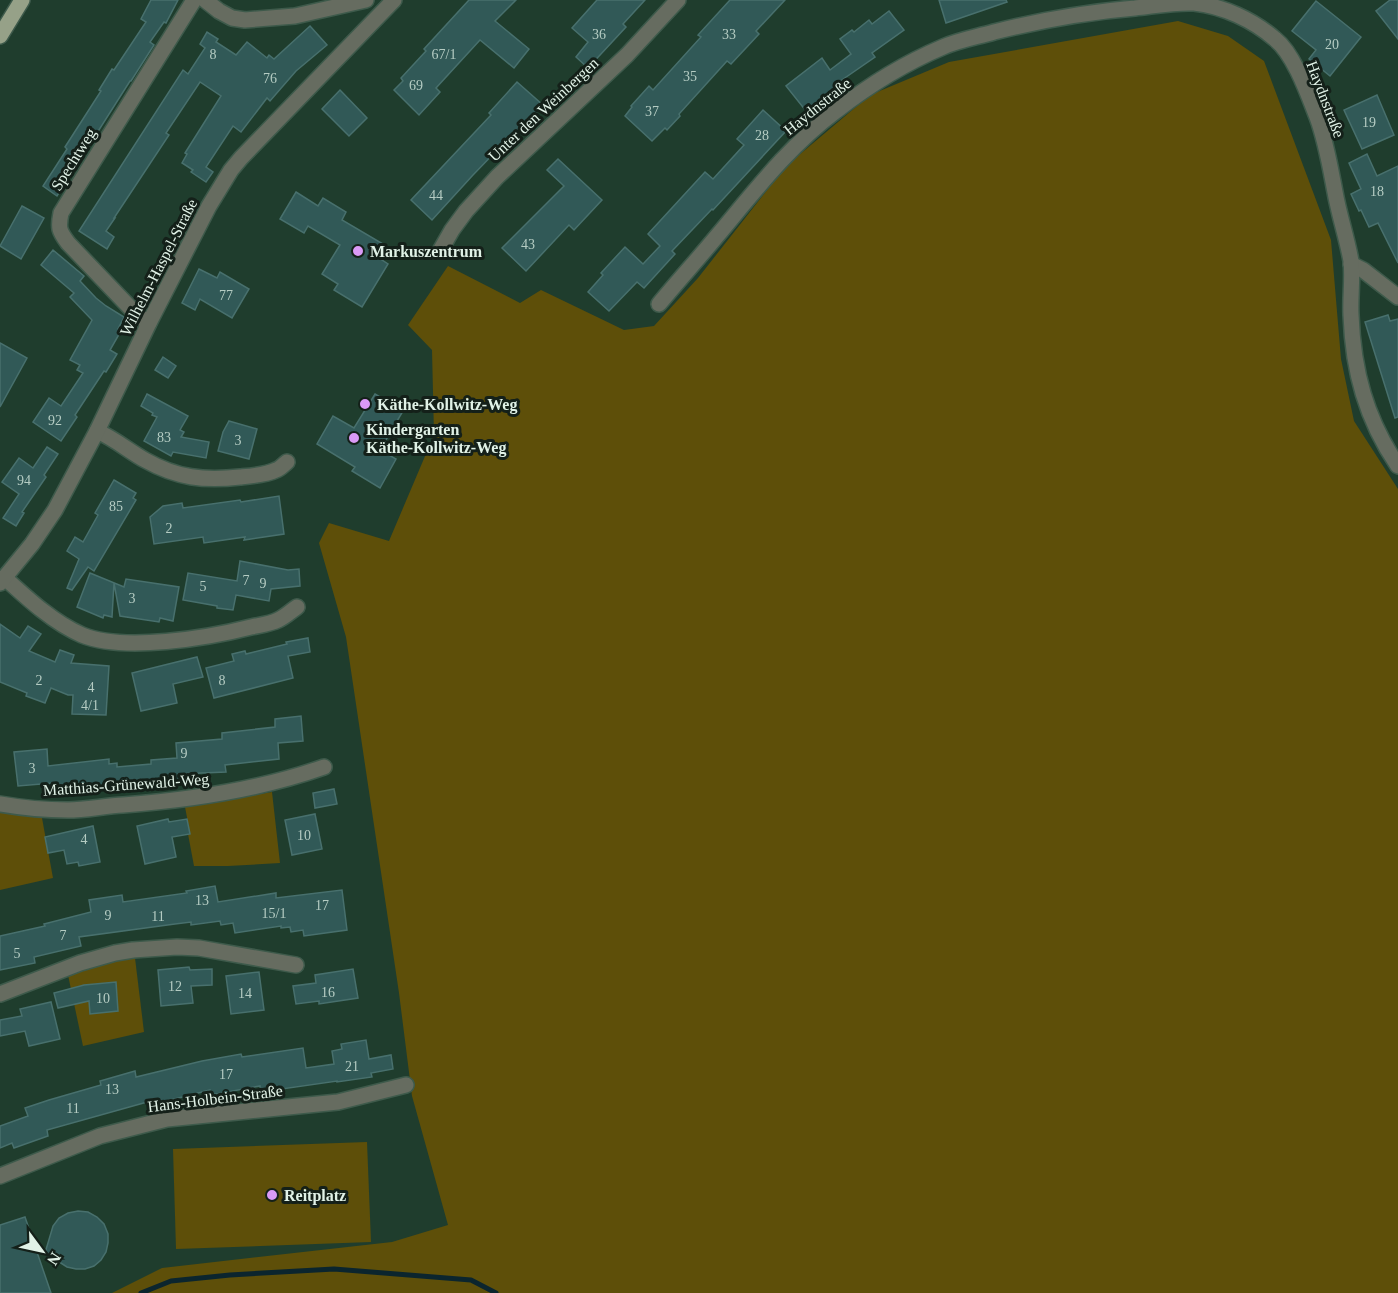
<svg xmlns="http://www.w3.org/2000/svg" width="1398" height="1293" viewBox="0 0 1398 1293" font-family="'Times New Roman',serif">
<rect width="100%" height="100%" fill="#1f3d2d"/>
<!-- green -->
<g fill="#5e4f09">
<path d="M1178 21 1228 36 1264 61 1331 240 1341 359 1354 421 1398 489V1293H112L162 1268 392 1242 448 1225 412 1096 399 993 346 637 319 543 329 523 389 541 434 435 432 350 408 325 448 266 520 303 541 290 624 330 654 326 698 278 786 166 870 95 949 62Z"/>
<path d="M272 792 280 863 228 866H194L188 834 190 833 185 807Z"/>
<path d="M3 812 42 818 53 878 0 890V813Z"/>
<path d="M135 958 144 1032 83 1046 68 975 110 962Z"/>
<path d="M367 1142 371 1242 176 1249 173 1149Z"/>
</g>
<g fill="none" stroke-linecap="round" stroke-linejoin="round">
<!-- stream -->
<path stroke="#0b252e" stroke-width="5" d="M141 1293 171 1281 230 1275 334 1269 471 1280 496 1293"/>
</g>
<!-- building -->
<g fill="#315957" stroke="#48706d" stroke-width="1.5">
<path d="M151 0H178L166 23 164 22 150 42 154 45 131 81H130L57 196 43 186 67 149 65 147 101 91 99 90 112 69 114 70 146 22 141 19Z"/>
<path d="M469 0H516L495 21 529 49 514 68 480 40 436 88 440 92 419 115 394 90 403 81 401 78 426 51 424 49Z"/>
<path d="M597 0H645L623 24 626 27 588 68 576 57 588 42 572 28Z"/>
<path d="M730 0H785L756 31 759 34 731 64 727 61 679 114 680 116 667 130 665 128 652 141 625 116 632 107 631 106 649 86 653 90 701 37 698 35Z"/>
<path d="M939 0H1006L1007 2 946 23Z"/>
<path d="M1390 0H1398V39L1376 11Z"/>
<path d="M1316 1 1361 37 1330 76 1309 59 1316 50 1292 31Z"/>
<path d="M889 11 904 30 872 53 875 57 839 82 841 84 806 111 786 86 822 58 830 70 851 54 840 39 852 30 854 32 869 20 872 24Z"/>
<path d="M310 26 327 45 296 71 270 101 267 98 241 132 233 126 206 167 213 172 206 182 191 172 193 170 182 163 187 154 185 153 221 96 200 82 166 133 169 135 114 218H115L106 231 114 237 107 249 79 231 183 70 188 74 205 48 200 44 207 32 218 39 216 42 236 55 247 42 267 58 269 55 274 59Z"/>
<path d="M517 82 543 105 509 142 508 141 501 148 500 147 473 175 432 220 411 200 491 115 489 113Z"/>
<path d="M340 90 367 118 349 136 322 109Z"/>
<path d="M1377 95 1394 135 1362 149 1344 110Z"/>
<path d="M763 110 786 131 713 210 712 209 672 251 675 254 644 288 637 282 609 311 588 292 603 275 601 273 625 247 643 264 660 246 648 234 705 172 713 179 744 145 737 139Z"/>
<path d="M1367 154 1377 176 1398 166V263L1378 223 1369 227 1361 210 1359 211 1351 194 1361 189 1349 163Z"/>
<path d="M558 159 602 200 574 230 569 225 526 271 502 248 564 186 547 170Z"/>
<path d="M296 192 318 206 323 198 346 212 342 220 383 244 376 256 388 264 362 307 334 290 338 284 322 274 340 245 308 226 304 233 280 219Z"/>
<path d="M22 206 44 218 21 259 0 246Z"/>
<path d="M53 250 84 276 80 281 96 298 106 306 124 317 118 329 121 331 110 350 117 354 106 372 104 371 75 415 77 417 61 441 33 422 49 398 61 406 83 373 77 370 80 365 70 360 92 320 70 297 74 293 41 265Z"/>
<path d="M199 269 217 278 220 272 249 289 232 318 200 299 195 310 182 303Z"/>
<path d="M1388 315 1390 321 1398 319V417L1395 418 1365 322Z"/>
<path d="M0 343 27 358 0 407Z"/>
<path d="M163 357 176 366 168 378 155 370Z"/>
<path d="M147 394 188 416 180 430 184 432 181 437 209 442 206 458 173 452 171 456 144 441 157 417 152 415 153 413 141 406Z"/>
<path d="M375 394 403 411 380 450 396 459 380 488 352 471 355 467 317 444 333 416 354 428Z"/>
<path d="M229 421 257 429 249 459 218 451 223 432Z"/>
<path d="M47 447 58 454 44 475 46 477 22 512 24 513 16 526 3 518 19 494 2 482 19 458 33 468Z"/>
<path d="M114 480 136 493 133 498 136 500 94 571 88 567 72 590 67 588 79 559 67 551 75 537 83 542 98 515 95 513Z"/>
<path d="M279 496 284 534 244 540 245 537 204 543 203 537 154 544 150 517 163 506 182 503 183 508 240 500 241 502Z"/>
<path d="M240 561 288 570 299 569 300 586 271 589 269 601 236 595 233 610 217 608V606L183 600 188 573 237 581Z"/>
<path d="M90 573 124 587 126 579 179 587 173 621 160 618 159 622 120 616 114 583 112 617 104 615 103 618 77 607Z"/>
<path d="M0 624 20 638 28 626 41 634 29 651 55 662 60 650 74 655 71 663 109 666 106 715 72 714 73 695H68L51 688 45 703 26 696 27 693 0 682Z"/>
<path d="M308 638 310 652 288 656 293 678 214 698 206 668 234 661 232 654 245 651 246 654 287 644 286 642Z"/>
<path d="M197 657 203 677 173 684 177 703 141 711 132 673Z"/>
<path d="M301 716 303 741 278 743 279 759 225 765 226 772 178 774 179 779 163 780 164 784 128 787V786L75 791 74 785 53 786V783L18 786 14 752 47 749 48 766 109 759V764L117 763V767L151 764V760L177 758 176 743 222 739V733L275 727V719Z"/>
<path d="M334 789 337 804 315 808 313 793Z"/>
<path d="M315 814 322 849 292 855 285 820Z"/>
<path d="M168 819 169 822 187 819 190 834 172 837 176 857 145 864 137 826Z"/>
<path d="M93 826 100 862 79 866 78 862 67 864 64 850 48 853 45 837Z"/>
<path d="M215 886 218 902 276 893V898L342 890 347 930 304 936 303 930 291 932 290 927 281 928V926L235 933 233 923 221 925 220 921 191 925V922L175 924 79 937 81 946 34 957 35 963 0 970V936L45 926 44 924 91 912 89 900 122 895 123 902 187 893 186 891Z"/>
<path d="M189 967 190 970 212 969V985L191 986 193 1003 161 1006 158 970Z"/>
<path d="M353 969 358 998 319 1004V1001L296 1004 293 986 316 983 315 975Z"/>
<path d="M259 972 264 1010 231 1014 226 976Z"/>
<path d="M116 982 118 1011 90 1014 89 1001 58 1008 54 993 84 985Z"/>
<path d="M51 1002 60 1039 29 1046 25 1031 0 1036V1020L22 1016 20 1009Z"/>
<path d="M366 1040 369 1059 391 1055 393 1069 371 1073 372 1077 337 1082V1081L261 1092 260 1086 211 1095 210 1090 159 1103 158 1099 47 1130 48 1136 14 1148 12 1143 0 1148V1126L28 1116 25 1108 49 1100 101 1085 100 1081 135 1071 136 1077 202 1061 241 1054 242 1057 303 1048 306 1068 334 1064 332 1051 342 1049 341 1044Z"/>
<path d="M78 1211 88 1212 97 1217 104 1224 108 1234V1243L106 1252 101 1260 94 1266 85 1269H76L67 1267 45 1253 53 1226 59 1218 68 1213Z"/>
<path d="M25 1217 51 1293H0V1225Z"/>
</g>
<g fill="none" stroke-linecap="round" stroke-linejoin="round">
<!-- minor casing -->
<g stroke="#3e5a4b" stroke-width="18">
<g id="minor">
<path d="M205 0 219 11 232 18 245 20 295 16 366 0"/>
<path d="M440 251 452 230 466 211 497 177 627 55 678 0"/>
<path d="M1351 264 1363 270 1398 297"/>
<path d="M659 304C678 281 698 259 717 236 754 192 789 146 836 111 868 86 905 63 943 47 959 40 977 37 994 32 1042 20 1086 12 1135 8 1154 6 1175 2 1194 3 1223 6 1253 20 1275 39 1294 54 1308 94 1317 117 1326 141 1330 166 1335 192 1339 215 1347 238 1351 261 1353 279 1350 297 1351 315 1353 371 1366 419 1398 466"/>
<path d="M149 323 138 316 68 243C59 231 58 228 61 213L194 0"/>
<path d="M97 431C115 439 129 451 145 460 177 478 204 481 240 477 251 476 266 475 276 470 280 469 284 464 287 462"/>
<path d="M5 578C28 599 54 623 82 635 124 652 208 638 251 627 260 625 270 624 278 620 285 617 291 611 297 607"/>
<path d="M0 583 32 544 55 510 97 431 149 323 209 206 231 170 241 158 394 0"/>
<path d="M0 804C23 808 45 810 68 810 86 810 104 806 123 805 191 800 259 790 324 767"/>
<path d="M0 994 80 963 115 953 133 950 177 947 199 948 296 965"/>
<path d="M0 1176 100 1136 167 1119 338 1102 406 1085"/>
</g>
</g>
<!-- major casing -->
<g stroke="#3e5a4b" stroke-width="18">
<path id="major" d="M0 36 22 0"/>
</g>
<!-- minor -->
<use href="#minor" stroke="#666c60" stroke-width="15"/>
<!-- major -->
<use href="#major" stroke="#96a188" stroke-width="15"/>
</g>
<!-- markers -->
<g fill="#da9af6" stroke="#142019" stroke-width="2">
<circle cx="358" cy="251" r="6"/>
<circle cx="365" cy="404" r="6"/>
<circle cx="354" cy="438" r="6"/>
<circle cx="272" cy="1195" r="6"/>
</g>
<g text-anchor="middle" stroke-width="6" stroke-linejoin="round" paint-order="stroke">
<!-- number labels -->
<g font-size="14" fill="#b5ccc3">
<text x="599" y="39">36</text>
<text x="729" y="39">33</text>
<text x="1332" y="49">20</text>
<text x="213" y="59">8</text>
<text x="444" y="59">67/1</text>
<text x="690" y="81">35</text>
<text x="270" y="83">76</text>
<text x="416" y="90">69</text>
<text x="652" y="116">37</text>
<text x="1369" y="127">19</text>
<text x="762" y="140">28</text>
<text x="1377" y="196">18</text>
<text x="436" y="200">44</text>
<text x="528" y="249">43</text>
<text x="226" y="300">77</text>
<text x="55" y="425">92</text>
<text x="164" y="442">83</text>
<text x="238" y="445">3</text>
<text x="24" y="485">94</text>
<text x="116" y="511">85</text>
<text x="169" y="533">2</text>
<text x="246" y="585">7</text>
<text x="263" y="588">9</text>
<text x="203" y="591">5</text>
<text x="132" y="603">3</text>
<text x="39" y="685">2</text>
<text x="222" y="685">8</text>
<text x="91" y="692">4</text>
<text x="90" y="710">4/1</text>
<text x="184" y="758">9</text>
<text x="32" y="773">3</text>
<text x="304" y="840">10</text>
<text x="84" y="844">4</text>
<text x="202" y="905">13</text>
<text x="322" y="910">17</text>
<text x="274" y="918">15/1</text>
<text x="108" y="920">9</text>
<text x="158" y="921">11</text>
<text x="63" y="940">7</text>
<text x="17" y="958">5</text>
<text x="175" y="991">12</text>
<text x="328" y="997">16</text>
<text x="245" y="998">14</text>
<text x="103" y="1003">10</text>
<text x="352" y="1071">21</text>
<text x="226" y="1079">17</text>
<text x="112" y="1094">13</text>
<text x="73" y="1113">11</text>
</g>
<!-- street labels -->
<g font-size="16" fill="#e1f2e7" stroke="#142019">
<text transform="translate(1326 99) rotate(69)" y="6">Haydnstraße</text>
<text transform="translate(817 106) rotate(-39)" y="6">Haydnstraße</text>
<text transform="translate(543 109) rotate(-43)" y="6">Unter den Weinbergen</text>
<text transform="translate(73 159) rotate(-58)" y="6">Spechtweg</text>
<text transform="translate(158 267) rotate(-63)" y="6">Wilhelm-Haspel-Straße</text>
<text transform="translate(126 784) rotate(-4)" y="6">Matthias-Grünewald-Weg</text>
<text transform="translate(215 1098) rotate(-7)" y="6">Hans-Holbein-Straße</text>
</g>
<!-- poi labels -->
<g font-size="16" font-weight="bold" fill="#e1f2e7" stroke="#142019" text-anchor="start">
<text x="370" y="257">Markuszentrum</text>
<text x="377" y="410">Käthe-Kollwitz-Weg</text>
<text x="366" y="435">Kindergarten<tspan x="366" dy="18">Käthe-Kollwitz-Weg</tspan></text>
<text x="284" y="1201">Reitplatz</text>
</g>
</g>
<!-- north arrow -->
<g transform="translate(42 1251) rotate(123)" stroke="#142019" stroke-width="4.5" paint-order="stroke">
<path d="M0-4.5L10 22L0 15L-10 22Z" fill="#e1f2e7"/>
<text y="-9" font-size="16" font-weight="bold" text-anchor="middle" fill="#e1f2e7">N</text>
</g>
</svg>
